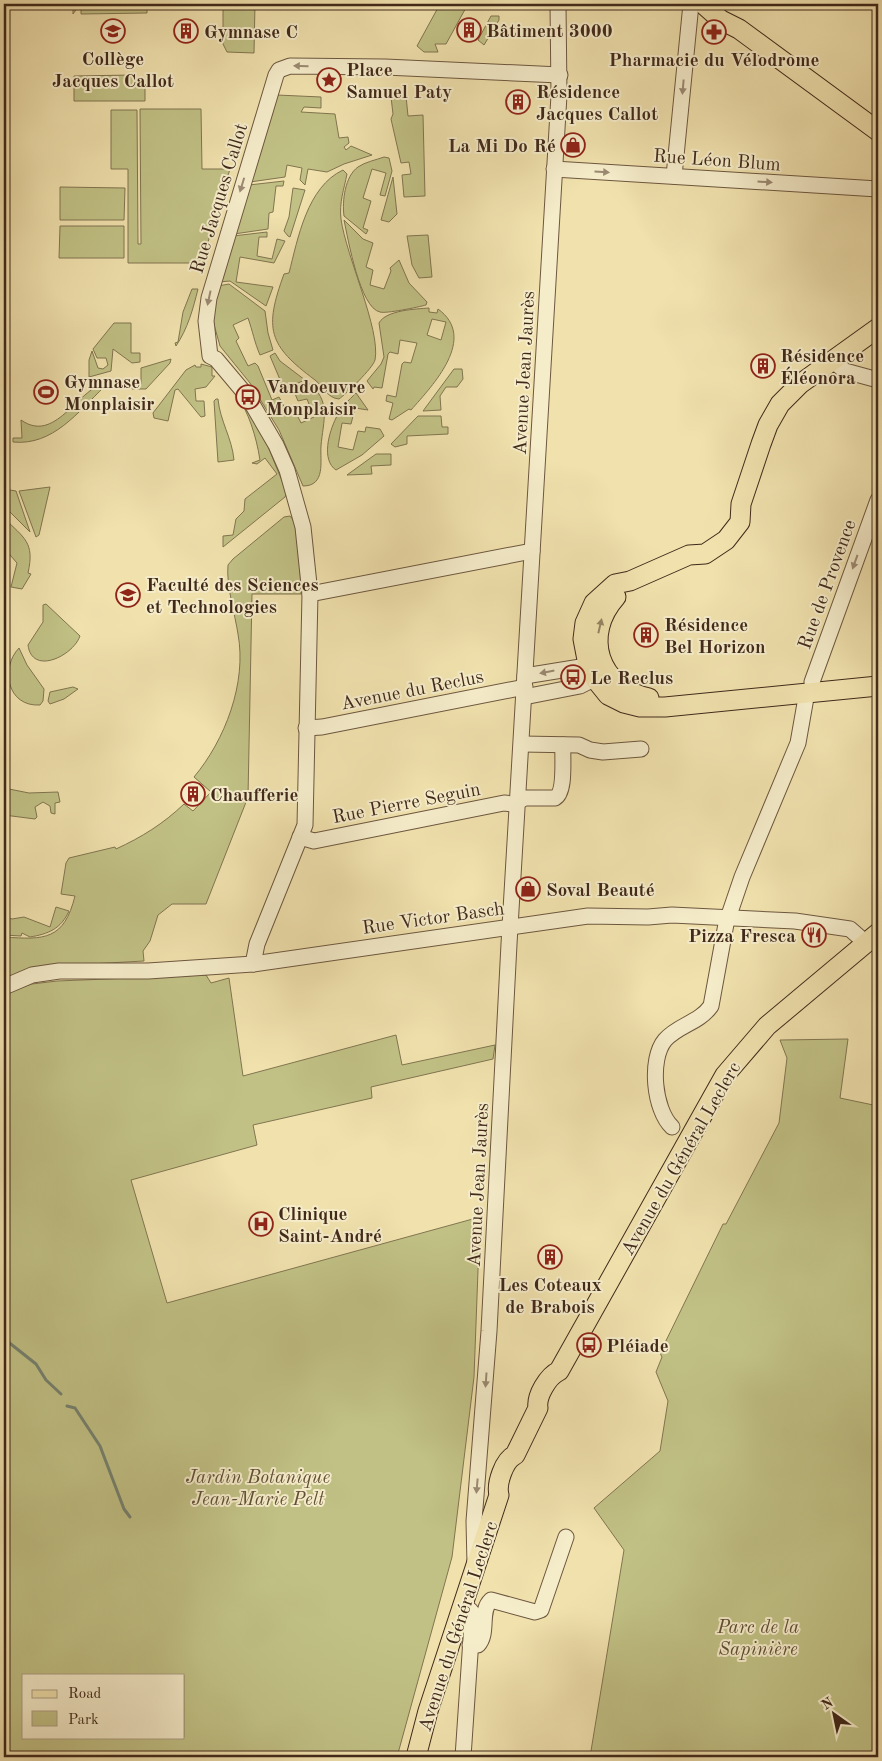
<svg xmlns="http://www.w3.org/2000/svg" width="882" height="1761" viewBox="0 0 882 1761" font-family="'Old Standard TT',serif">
<rect width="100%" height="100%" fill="#f0e1ad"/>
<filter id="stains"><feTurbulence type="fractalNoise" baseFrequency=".004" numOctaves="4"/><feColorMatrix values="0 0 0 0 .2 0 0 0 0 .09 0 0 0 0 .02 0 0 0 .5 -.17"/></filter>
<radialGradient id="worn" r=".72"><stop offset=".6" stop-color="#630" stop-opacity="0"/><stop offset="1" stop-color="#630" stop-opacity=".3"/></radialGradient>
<!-- green -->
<g fill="#c1c185" stroke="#817550" fill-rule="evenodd">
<path d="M73 4H147V13L81 14V9L78 7 73 14Z"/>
<path d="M223 4H255L254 53 227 52 223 44Z"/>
<path d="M440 4H468L446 44H435L438 52H424L417 46Z"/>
<path d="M491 16H499V20L484 45 478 40Z"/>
<path d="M133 75 145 85V101H74V76Z"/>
<path d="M277 95 321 97V108L304 107 301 112 335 114 339 138 348 137 349 143 344 147 346 150 351 146 372 155 344 164 327 172 308 169 305 185 300 180 302 168 287 165 285 177 250 182Z"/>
<path d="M406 96 408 116 423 115 425 196 404 197 402 175 411 174 409 162 401 163 391 119 393 114 391 97Z"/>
<path d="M140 109H201L202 169H230L205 252 208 253 205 263H128V169H111V110H137L138 244H141Z"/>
<path d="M384 157 389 158 392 171 385 196 380 195 386 173 372 169 363 198 371 201 363 228 368 230 366 234 344 216C342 201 345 176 358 167 365 162 376 160 384 157Z"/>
<path d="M343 170 347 174C344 189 339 203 341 219 346 256 381 330 375 360 373 368 346 394 339 399 327 398 323 386 315 380 268 345 264 329 284 274L289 273C298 238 307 187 343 170Z"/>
<path d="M393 177 397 214 389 222 381 220Z"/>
<path d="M284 181 283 186H276L273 212 269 213 268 229 234 234 249 185Z"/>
<path d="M60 187 125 188 124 220H60Z"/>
<path d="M293 188 305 190 290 237 288 236 284 231 289 217Z"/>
<path d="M344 220 363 239 373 243 366 267 373 270 370 285 384 289 391 271 390 268 399 260 409 283 427 302 426 305C419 307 385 314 380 312 360 308 348 239 344 220Z"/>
<path d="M60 226H124V258H59Z"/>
<path d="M267 232V237H259L257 256 272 259 277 239 285 241 274 263 240 257 236 282 273 287 266 306 230 281 219 282 233 236Z"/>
<path d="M428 235 432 277 419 278 412 265 407 236Z"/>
<path d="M229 284 265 311 268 333 273 350 260 355C254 341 253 332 248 318L233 325 239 338 236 341 248 366 255 363 258 366 272 400 279 397 287 412 294 409 301 423 314 417 307 399 298 401 293 389 308 383C332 400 323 421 321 446 320 461 326 486 303 486L279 430 250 383 220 346 213 321 218 286Z"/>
<path d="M192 289H198C193 309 188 328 176 346L175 343 178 342 183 312Z"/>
<path d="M429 308V312L437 313 438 309C478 338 433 385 411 410L409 409 392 420 389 419 393 403 386 401 387 395 396 397 402 364 404 362 411 363 417 343 400 340 398 354 390 352 388 354 382 388 374 387 373 389 367 381 381 364 384 357 379 323C386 310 416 309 429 308ZM432 319 446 322 441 340 427 335Z"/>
<path d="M114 323H131V353H140V362L132 363 113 349 111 371 89 377V360L92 351 98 368 103 369 108 365 106 358H97L93 349Z"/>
<path d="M275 353 280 361 305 380 284 389 270 356Z"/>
<path d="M171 359 170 363 146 389H132L131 382 112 383 104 387C78 412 53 446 13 442V438H22L21 420C55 444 76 391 106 382 118 378 129 381 141 384V368Z"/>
<path d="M201 364 212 367V376H215L206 387 195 389 196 401H204L205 416 201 417 178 389 175 390 168 421 154 418 153 413 186 370 195 365 196 367H201Z"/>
<path d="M454 369H462L463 379 457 387H446L440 396 441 410 423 411Z"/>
<path d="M236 393 258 422 287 493 285 497 223 547V536L233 535 236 519 244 511 245 499 277 474 265 458 257 464 252 463 260 460C256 435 249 414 236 393Z"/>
<path d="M356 393 368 410 355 408 351 424 342 423 338 447 353 450 358 431 365 432 366 427 380 429 384 436 362 455 336 470C321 460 329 432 336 418 340 408 349 400 356 393Z"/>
<path d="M216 399H218C220 421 232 438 234 460L218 462 214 401Z"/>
<path d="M418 416H441L442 427H448V434L407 436V444L395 447 391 444Z"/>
<path d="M376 454H391V465L371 466 372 474 347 475Z"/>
<path d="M50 487 39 535 36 537 19 491Z"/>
<path d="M4 489 16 491 30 532 4 506Z"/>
<path d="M290 516C301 526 300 578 301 594H252L248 797 206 904H172L158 915 150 941 143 951 144 961 52 966 4 979V937C45 940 64 940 75 896L61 894 66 863 69 858 115 847 116 849C142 837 163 824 184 804L193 811 211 792 194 777C225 740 247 683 238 634 235 614 226 585 228 565L233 559 284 517Z"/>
<path d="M4 518C24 538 35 542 28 573L31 574 22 589 11 587 17 563 4 548Z"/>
<path d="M46 604 80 636C73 656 32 676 28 645L43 622V605Z"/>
<path d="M19 648 27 665 44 689 43 701 40 705C7 707 0 668 19 648Z"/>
<path d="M73 687 78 689 64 699 50 704 48 701 50 692Z"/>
<path d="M4 788 29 793 58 792 60 802 55 803V814L51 813 50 806 43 802 35 807 37 817 35 819 4 815Z"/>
<path d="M56 907 69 911C61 929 48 934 30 937L22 933 21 936 4 935V916L12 919 24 917 50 927Z"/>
<path d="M206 975 211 983 229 978 243 1076 396 1035 402 1065 495 1045 493 1059 371 1087 372 1098 253 1125 257 1145 131 1180 167 1303 480 1217 474 1377 452 1557 397 1757H4V994L32 984 57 981ZM24 1675H184V1737H24Z"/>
<path d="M848 1039 840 1098 878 1106V1757H590L624 1550 594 1508 660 1451 668 1401 656 1372 662 1357 660 1353 723 1224H726L779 1123 787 1058 780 1040Z"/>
</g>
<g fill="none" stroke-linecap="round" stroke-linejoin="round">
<!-- stream -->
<g stroke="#768270" stroke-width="3">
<path d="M7 1341 36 1364 46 1380 61 1394"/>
<path d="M67 1406 75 1408 100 1446 124 1509 130 1517"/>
</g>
<!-- minor casing -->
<g stroke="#6d573f" stroke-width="17">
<g id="minor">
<path d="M554 169 878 189"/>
<path d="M674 176 691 4"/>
<path d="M832 360 845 371 878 380"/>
<path d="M310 594 532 551"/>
<path d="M525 676 599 664"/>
<path d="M812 682 878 500"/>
<path d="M524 697 580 686 604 674"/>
<path d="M306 728 322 727 525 687"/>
<path d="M522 744 579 745 590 750 603 752 641 749"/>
<path d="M300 837 314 841 504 803 513 804 525 798H555C566 792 562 758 563 745"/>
<path d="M253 964 257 944 305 825 310 594 303 527 287 470 276 445 248 397 216 359 210 356 206 321 209 298 276 75 279 70 290 66 385 67 560 75"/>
<path d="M4 987 32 975 59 971H148L253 964 588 916 648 917 672 915 795 921 850 929 866 943"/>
<path d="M672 1127C654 1110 649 1059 665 1040 678 1025 699 1023 711 1006L726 924 742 877 798 743 807 692"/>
<path d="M475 1564 474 1521 489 1331 509 944 559 95 558 4"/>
<path d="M470 1645H478C489 1633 479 1611 491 1600L535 1612 541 1610 566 1537"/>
<path d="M463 1757 472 1624 471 1611 463 1604"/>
</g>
</g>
<!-- major casing -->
<g stroke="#41291a" stroke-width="21">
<g id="major">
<path d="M703 4 721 20 739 29 878 131"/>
<path d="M878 328 800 384 780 404 768 425 761 444 741 504 740 522 726 540 705 554 689 555 630 581 615 584 594 603 585 623 583 639 588 665 595 679 608 695 624 703 640 707H665L878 686"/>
<path d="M616 597C582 635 598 687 649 698"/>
<path d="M416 1757 428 1711 499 1495C496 1484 504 1460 515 1455L538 1408C536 1396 548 1376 559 1371L725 1075 767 1026 878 933"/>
</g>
</g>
<!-- minor -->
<use href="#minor" stroke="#f5ecca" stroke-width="15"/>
<!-- major -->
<use href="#major" stroke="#f0e1ad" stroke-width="19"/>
</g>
<!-- one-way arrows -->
<defs><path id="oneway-solid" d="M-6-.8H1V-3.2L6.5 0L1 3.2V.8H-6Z" transform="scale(1.25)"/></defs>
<g fill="#9b8a72">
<use href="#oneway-solid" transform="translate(301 66) rotate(-178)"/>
<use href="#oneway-solid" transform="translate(683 87) rotate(95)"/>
<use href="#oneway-solid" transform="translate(602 172) rotate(3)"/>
<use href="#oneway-solid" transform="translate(765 182) rotate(4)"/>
<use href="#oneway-solid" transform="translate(242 185) rotate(107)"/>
<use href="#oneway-solid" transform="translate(209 298) rotate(102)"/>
<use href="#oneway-solid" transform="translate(855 562) rotate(110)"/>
<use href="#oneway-solid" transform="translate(547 672) rotate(169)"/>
<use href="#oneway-solid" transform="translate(486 1380) rotate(94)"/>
<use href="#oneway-solid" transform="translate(477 1486) rotate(95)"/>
</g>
<use fill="#988564" href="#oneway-solid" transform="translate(600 626) rotate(-77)"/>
<!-- icons -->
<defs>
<g id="building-ring" transform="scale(1.25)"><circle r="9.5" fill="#f5ecca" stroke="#8f2418" stroke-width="1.5"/><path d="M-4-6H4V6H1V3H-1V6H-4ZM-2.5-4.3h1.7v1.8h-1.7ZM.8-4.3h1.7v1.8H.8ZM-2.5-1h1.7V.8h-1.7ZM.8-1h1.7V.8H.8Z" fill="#8f2418"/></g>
<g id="school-ring" transform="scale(1.25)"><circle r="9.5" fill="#f5ecca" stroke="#8f2418" stroke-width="1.5"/><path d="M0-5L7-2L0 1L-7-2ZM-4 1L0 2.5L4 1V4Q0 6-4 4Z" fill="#8f2418"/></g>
<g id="pharmacy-ring" transform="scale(1.25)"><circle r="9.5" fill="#f5ecca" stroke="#8f2418" stroke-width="1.5"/><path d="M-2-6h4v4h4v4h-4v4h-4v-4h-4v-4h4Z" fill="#8f2418"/></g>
<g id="sight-ring" transform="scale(1.25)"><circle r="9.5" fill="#f5ecca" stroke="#8f2418" stroke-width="1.5"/><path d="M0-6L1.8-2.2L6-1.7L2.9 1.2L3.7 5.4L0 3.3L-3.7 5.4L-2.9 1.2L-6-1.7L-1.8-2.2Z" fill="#8f2418"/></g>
<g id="shop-ring" transform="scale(1.25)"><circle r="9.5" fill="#f5ecca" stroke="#8f2418" stroke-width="1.5"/><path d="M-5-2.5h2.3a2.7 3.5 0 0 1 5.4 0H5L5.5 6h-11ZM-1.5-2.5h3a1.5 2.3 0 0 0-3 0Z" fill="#8f2418"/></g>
<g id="stadium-ring" transform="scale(1.25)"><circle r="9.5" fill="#f5ecca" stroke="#8f2418" stroke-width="1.5"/><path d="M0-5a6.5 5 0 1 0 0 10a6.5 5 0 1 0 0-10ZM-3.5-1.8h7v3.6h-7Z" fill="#8f2418"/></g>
<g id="bus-ring" transform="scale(1.25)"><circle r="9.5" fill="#f5ecca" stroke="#8f2418" stroke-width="1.5"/><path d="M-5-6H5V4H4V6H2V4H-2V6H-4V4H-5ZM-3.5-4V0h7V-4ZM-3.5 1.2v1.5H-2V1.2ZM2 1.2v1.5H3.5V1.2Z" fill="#8f2418"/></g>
<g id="university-ring" transform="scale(1.25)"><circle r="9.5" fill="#f5ecca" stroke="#8f2418" stroke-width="1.5"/><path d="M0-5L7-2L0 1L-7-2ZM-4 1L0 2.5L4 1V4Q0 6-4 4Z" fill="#8f2418"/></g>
<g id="restaurant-ring" transform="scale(1.25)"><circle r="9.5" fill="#f5ecca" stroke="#8f2418" stroke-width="1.5"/><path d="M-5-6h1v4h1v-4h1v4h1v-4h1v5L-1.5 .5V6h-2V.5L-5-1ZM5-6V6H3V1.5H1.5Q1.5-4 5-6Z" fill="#8f2418"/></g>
<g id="hospital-ring" transform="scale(1.25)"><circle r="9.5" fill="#f5ecca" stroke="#8f2418" stroke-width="1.5"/><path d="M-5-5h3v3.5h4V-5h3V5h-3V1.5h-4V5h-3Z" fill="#8f2418"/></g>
</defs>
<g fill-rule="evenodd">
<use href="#building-ring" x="469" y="30"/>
<use href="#school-ring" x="113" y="31"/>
<use href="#building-ring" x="186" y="31"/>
<use href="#pharmacy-ring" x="714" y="32"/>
<use href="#sight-ring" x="329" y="80"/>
<use href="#building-ring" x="518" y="102"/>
<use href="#shop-ring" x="573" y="145"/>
<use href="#building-ring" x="763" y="366"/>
<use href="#stadium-ring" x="46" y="392"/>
<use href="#bus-ring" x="248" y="397"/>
<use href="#university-ring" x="128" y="595"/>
<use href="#building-ring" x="646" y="635"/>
<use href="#bus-ring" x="573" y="677"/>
<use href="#building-ring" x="193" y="794"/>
<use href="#shop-ring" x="528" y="889"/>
<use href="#restaurant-ring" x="814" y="935"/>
<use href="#hospital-ring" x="261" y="1224"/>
<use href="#building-ring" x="550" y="1257"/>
<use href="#bus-ring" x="589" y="1345"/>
</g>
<g text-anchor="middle" stroke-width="4" stroke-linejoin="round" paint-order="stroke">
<!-- poi labels -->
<g font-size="19" font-weight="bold" fill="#41291a" stroke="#f5ecca" text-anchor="start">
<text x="486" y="37">Bâtiment 3000</text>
<text x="204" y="38">Gymnase C</text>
<text x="113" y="65" text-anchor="middle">Collège<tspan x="113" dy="22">Jacques Callot</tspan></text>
<text x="714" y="66" text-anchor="middle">Pharmacie du Vélodrome</text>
<text x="346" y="76">Place<tspan x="346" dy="22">Samuel Paty</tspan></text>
<text x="536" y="98">Résidence<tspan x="536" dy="22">Jacques Callot</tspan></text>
<text x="556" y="152" text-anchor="end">La Mi Do Ré</text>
<text x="780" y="362">Résidence<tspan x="780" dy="22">Éléonora</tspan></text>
<text x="64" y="388">Gymnase<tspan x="64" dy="22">Monplaisir</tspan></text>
<text x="266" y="393">Vandoeuvre<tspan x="266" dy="22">Monplaisir</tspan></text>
<text x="146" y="591">Faculté des Sciences<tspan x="146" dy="22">et Technologies</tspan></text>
<text x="664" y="631">Résidence<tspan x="664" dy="22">Bel Horizon</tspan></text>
<text x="590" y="684">Le Reclus</text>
<text x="210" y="801">Chaufferie</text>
<text x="546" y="896">Soval Beauté</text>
<text x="796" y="942" text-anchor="end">Pizza Fresca</text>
<text x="278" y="1220">Clinique<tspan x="278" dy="22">Saint-André</tspan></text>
<text x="550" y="1291" text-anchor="middle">Les Coteaux<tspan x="550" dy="22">de Brabois</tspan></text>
<text x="606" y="1352">Pléiade</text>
</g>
<!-- street labels -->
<g font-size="19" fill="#41291a" stroke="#f5ecca">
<text transform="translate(717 159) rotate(4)" y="7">Rue Léon Blum</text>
<text transform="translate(218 198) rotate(-73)" y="7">Rue Jacques Callot</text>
<text transform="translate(523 373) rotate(-87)" y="7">Avenue Jean Jaurès</text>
<text transform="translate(826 584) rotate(-70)" y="7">Rue de Provence</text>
<text transform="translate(412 689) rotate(-11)" y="7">Avenue du Reclus</text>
<text transform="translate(406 802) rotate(-11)" y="7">Rue Pierre Seguin</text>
<text transform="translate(433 917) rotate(-8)" y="7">Rue Victor Basch</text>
<text transform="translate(680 1158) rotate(-60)" y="7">Avenue du Général Leclerc</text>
<text transform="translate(477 1185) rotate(-87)" y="7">Avenue Jean Jaurès</text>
<text transform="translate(457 1626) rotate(-72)" y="7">Avenue du Général Leclerc</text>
</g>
<!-- park labels -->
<g font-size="19" font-style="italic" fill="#614f35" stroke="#f5ecca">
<text x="258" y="1483">Jardin Botanique<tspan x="258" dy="22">Jean-Marie Pelt</tspan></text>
<text x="758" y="1633">Parc de la<tspan x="758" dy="22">Sapinière</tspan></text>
</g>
</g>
<!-- margin -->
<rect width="882" height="1761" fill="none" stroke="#f0e1ad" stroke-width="20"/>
<rect x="5" y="5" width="872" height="1751" fill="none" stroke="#41291a" stroke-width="2.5"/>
<rect x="10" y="10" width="862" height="1741" fill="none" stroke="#41291a"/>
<!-- legend -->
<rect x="22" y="1674" width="162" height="65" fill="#f5ecca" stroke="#ad9e84"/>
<rect x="32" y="1690" width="25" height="8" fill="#f0e1ad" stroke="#ad9e84"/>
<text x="68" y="1698" font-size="15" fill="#41291a">Road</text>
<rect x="32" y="1711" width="25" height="15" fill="#c1c185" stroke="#ad9e84"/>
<text x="68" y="1724" font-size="15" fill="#41291a">Park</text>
<!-- north arrow -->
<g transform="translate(834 1714) rotate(327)" stroke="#f5ecca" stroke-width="4" paint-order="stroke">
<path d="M0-4L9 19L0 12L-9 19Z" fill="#41291a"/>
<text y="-8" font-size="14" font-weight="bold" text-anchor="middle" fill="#41291a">N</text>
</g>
<rect width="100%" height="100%" filter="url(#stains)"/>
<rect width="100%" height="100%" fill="url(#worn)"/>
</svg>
